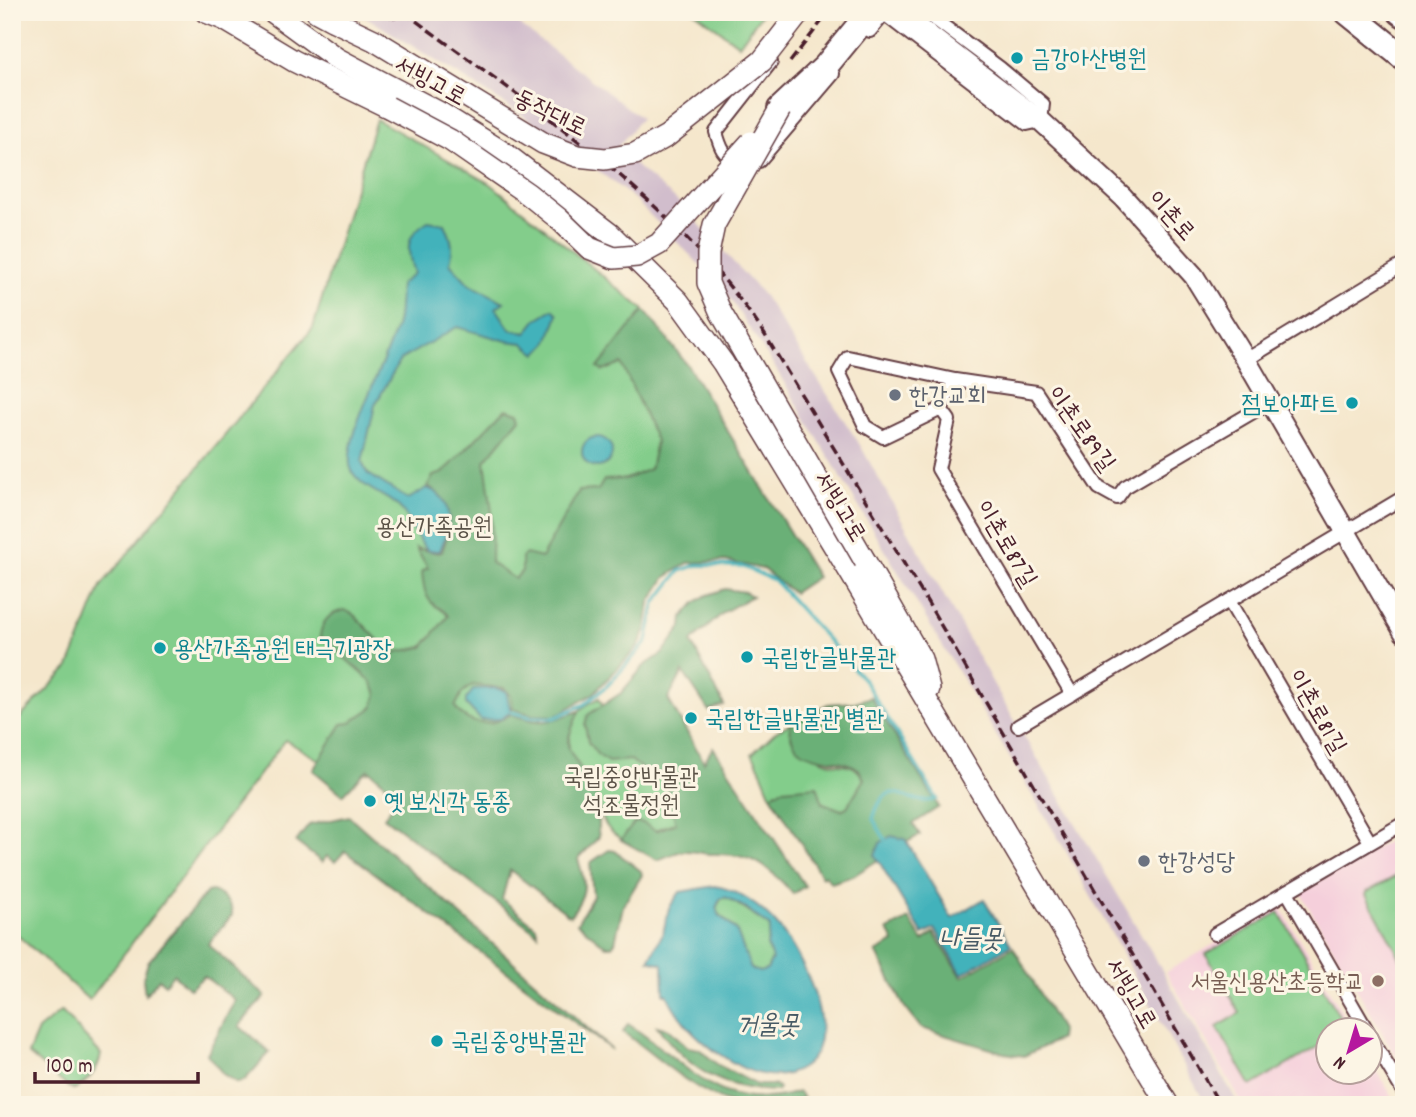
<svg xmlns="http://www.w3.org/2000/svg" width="1416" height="1117" viewBox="0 0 1416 1117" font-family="Dekko,'Poor Story',sans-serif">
<rect width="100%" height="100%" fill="#fcf5e5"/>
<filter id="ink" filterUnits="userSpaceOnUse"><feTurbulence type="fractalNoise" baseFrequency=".0143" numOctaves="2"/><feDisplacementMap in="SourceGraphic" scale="14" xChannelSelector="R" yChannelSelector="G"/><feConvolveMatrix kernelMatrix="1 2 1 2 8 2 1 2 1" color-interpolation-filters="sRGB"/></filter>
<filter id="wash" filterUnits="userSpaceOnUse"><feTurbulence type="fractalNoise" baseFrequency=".00686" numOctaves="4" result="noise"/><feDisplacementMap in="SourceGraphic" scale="28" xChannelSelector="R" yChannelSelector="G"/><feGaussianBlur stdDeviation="1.57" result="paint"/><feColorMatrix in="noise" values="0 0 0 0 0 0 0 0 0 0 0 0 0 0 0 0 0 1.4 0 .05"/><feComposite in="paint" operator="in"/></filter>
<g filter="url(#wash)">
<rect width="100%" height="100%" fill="#f5e7cc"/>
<!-- built -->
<g fill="#f5cfdb">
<path d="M1404 832V1070L1300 892Z"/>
<path d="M1280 906 1352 1029 1328 1030V1072H1370L1371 1060 1397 1105H1243L1166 972Z"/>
</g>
<!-- industrial -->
<path fill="#d1bdcc" d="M358 12H503L641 118 616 149 681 204 764 296 860 445 995 687 1151 951 1239 1105H1206L1066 851 776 369 723 288 631 196 597 170 521 114Z"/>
<!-- green -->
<g fill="#83cd8b" stroke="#66765b" stroke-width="2">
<path d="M695 12H763L739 45Z"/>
<path d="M376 119 491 184 644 310 688 366 781 545 671 560 591 691 503 740 348 777 285 740 89 1000 12 930V726L69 667 101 586 313 328Z"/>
<path d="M599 698 607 712 672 764 701 812 626 842C597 826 605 816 594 789 588 775 575 765 570 752 566 741 573 719 580 710 585 705 593 702 599 698Z"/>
<path d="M791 723 790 731C800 740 813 756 825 761 843 768 851 758 864 779L847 807 841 810 823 803 819 796 783 789 771 795C764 781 761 767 752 754L774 733Z"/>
<path d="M1404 872V965L1366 895 1367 892Z"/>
<path d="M727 897 770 927 767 946 772 959 767 970 759 972 751 969 736 930 720 915 716 908 721 899Z"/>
<path d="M1279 912 1347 1029 1328 1030V1041L1251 1086 1217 1027 1240 1013 1206 954Z"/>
<path d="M61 1011 101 1054C99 1069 88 1081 75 1090L68 1087 28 1054 38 1030Z"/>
</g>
<!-- forest -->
<g fill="#6ab077" stroke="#5a6851" stroke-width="2">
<path d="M644 310 688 366 817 577 793 593 763 569 725 561 688 563 666 577 650 602 646 629 638 647 593 694 555 716 533 715 513 709 511 696 504 688 472 685 462 693 455 707C468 727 492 727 511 714 543 726 549 722 579 711 576 720 569 732 568 742 567 756 596 783 599 805 600 816 596 825 599 837L578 859C586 885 588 893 570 916L510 870 502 899 536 927 538 934 384 817 400 796 368 769 343 795 313 770 342 724 349 723 373 707 377 694 371 681 320 636C322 620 330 613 345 610L354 615 393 655 396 652 423 647 448 616C444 610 440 609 434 605 424 597 423 583 422 571L428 568 416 548 438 553 442 552C451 527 455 502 428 486L433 476 443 473 506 408 518 412 520 418 485 461 492 512 491 563 515 579 522 571V557L526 554 541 558 579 491 598 490 604 480 626 479 650 469 656 441 622 364 603 371 598 368Z"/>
<path d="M725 589 745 592 752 596 724 612 691 642 724 705 709 711 683 672 668 699 704 762 713 747 805 886 793 894C767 864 751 853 712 854 703 854 693 850 684 851 675 852 666 857 657 860L621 840 635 822 643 823 656 831 676 823C674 812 666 802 666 791L678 780 669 770 656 779 650 776 631 760 608 762 597 754 588 742 585 724 588 715 621 693 644 666 662 654 682 627 683 617 695 603 705 596Z"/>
<path d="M871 697 939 807 913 824 920 835 907 842 905 839 875 855 878 860 853 876 831 883 825 875 822 877 771 795 783 789 817 786 823 803 841 810 847 807 864 779C862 776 861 772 858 769 842 754 784 767 791 723L828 704 855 702Z"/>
<path d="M349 816 612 1050 345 851 335 862 327 856 322 862 296 842 309 825Z"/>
<path d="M609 850 615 851 641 871 642 875 623 906 615 942 612 946H606L577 923 593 896 590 863Z"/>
<path d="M212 891C222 895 233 904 232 915L208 944 265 996 239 1026 270 1052 245 1080 237 1083 223 1074 207 1054 235 1000 204 976 190 989 173 974 165 984 159 979 145 995 143 979 148 962 207 892Z"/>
<path d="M909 919 923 941 934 933 962 977 1013 947 1061 1030 1060 1039 1024 1056 1004 1053 921 1028 904 1006 876 952 894 942 888 930Z"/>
<path d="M628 1024C690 1064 717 1117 799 1092L803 1098C785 1104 752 1109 733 1104 692 1091 657 1057 623 1032Z"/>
<path d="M657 1026 668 1029 688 1047 699 1049 718 1065 757 1085H775L779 1088 777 1091C723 1090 688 1070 657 1026Z"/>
</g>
<!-- water -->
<g fill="#42b2bb" stroke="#466873" stroke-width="2" fill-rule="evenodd">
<path d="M428 221 445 224C452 239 454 248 450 263L469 284 504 302 496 308 510 329 526 333 537 319 553 309 558 314 548 342 537 354 523 343 507 341 457 327 400 360 375 405 362 462 367 473 408 499 427 488C457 498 449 530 440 551H428C416 540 412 523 402 510 388 494 363 491 352 471 338 446 391 352 397 323 400 311 399 298 400 285L414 273C406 249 405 235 428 221Z"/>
<circle cx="597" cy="452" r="15"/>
<path d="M495 688 506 691 511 712 501 719 481 720 466 704V699L474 689Z"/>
<path d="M891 836 905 839 952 918 984 899 1011 945 962 974 935 929 923 935 875 855 880 843Z"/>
<path d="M714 886C736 888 762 908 776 924 804 956 854 1055 788 1074 770 1079 748 1072 732 1062 706 1047 679 1023 667 994H664L663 964 649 960 663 933 669 908 680 892ZM725 897 744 907 770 927 767 946 772 959 767 970 759 972 751 969 736 930 720 916 716 908 720 899Z"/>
</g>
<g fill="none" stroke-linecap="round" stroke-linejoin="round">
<!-- stream -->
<path stroke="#42b2bb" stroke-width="3.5" d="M511 712 530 717 554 718 585 704 607 686 647 642 655 603 680 571 697 565 741 566 774 580 864 680 937 799C907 810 888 768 873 819L885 839"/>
</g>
</g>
<g filter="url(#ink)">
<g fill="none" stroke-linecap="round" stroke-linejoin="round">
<!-- street casing -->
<g stroke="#643d43" stroke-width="16">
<g id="street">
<path d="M884 14 1027 124 1041 121 1043 104 1000 68 925 12"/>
<path d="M870 31 886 12"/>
<path d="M738 161C723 157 720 146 716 132L771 62"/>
<path d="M759 161 833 74"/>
<path d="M1246 360 1404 264"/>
<path d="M955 380 941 409 883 437 865 426 839 372 848 357 955 380 1036 392 1099 488 1117 498 1125 487 1270 402"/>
<path d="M941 409 949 420 938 469 1072 694"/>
<path d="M1229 601 1370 842"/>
<path d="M1018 726 1404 497"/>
<path d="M1287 892 1367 1030"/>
<path d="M1215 934 1404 823"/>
<path d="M1370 1036 1404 1093"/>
</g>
</g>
<!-- secondary casing -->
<g stroke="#643d43" stroke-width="23">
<path id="secondary" d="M908 19 1041 121 1123 197 1194 276 1246 360 1404 632"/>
</g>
<!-- primary casing -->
<g stroke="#643d43" stroke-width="24">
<g id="primary">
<path d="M206 12 238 25"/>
<path d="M273 12 336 58 440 113 507 155 610 234 678 301 723 363 850 572 1168 1105"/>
<path d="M317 12 332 20"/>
<path d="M227 21 294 61 388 107"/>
<path d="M865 561 921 659 929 689"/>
</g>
</g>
<!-- highway casing -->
<g stroke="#643d43" stroke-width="28">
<g id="highway">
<path d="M1347 12 1404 58"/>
<path d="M1400 12 1404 15"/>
<path d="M780 109 825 67 870 12"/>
</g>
</g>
<!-- street -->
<use href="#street" stroke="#fff" stroke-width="12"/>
<!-- secondary -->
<use href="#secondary" stroke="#fff" stroke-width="19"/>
<!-- primary -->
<use href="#primary" stroke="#fff" stroke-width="21"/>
<!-- highway -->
<use href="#highway" stroke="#fff" stroke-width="24"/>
<!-- rail -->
<g stroke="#4a1f2b" stroke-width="3.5" stroke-dasharray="10 5" stroke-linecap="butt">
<path d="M376 12 396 18"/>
<path d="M404 12C535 109 674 197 765 335L928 603 1220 1105"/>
<path d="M790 62 829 12"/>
</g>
<!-- primary-bridge casing -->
<g stroke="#643d43" stroke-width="24" stroke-linecap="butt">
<g id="primary-bridge">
<path d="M332 20 374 40 543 143 577 156 605 159 635 154 667 136 762 61 800 12"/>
<path d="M388 107 450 140 528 194 559 219 589 248 614 258 637 256 659 244 751 142"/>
<path d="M780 109 714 225 708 253V283L721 313 865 561"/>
</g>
</g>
<!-- primary-bridge -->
<use href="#primary-bridge" stroke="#fff" stroke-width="21"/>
</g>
</g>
<!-- markers -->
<g fill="#0f9aa8" stroke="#fcf5e5" stroke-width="2.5">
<circle cx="1017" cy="58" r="7"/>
<circle cx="1352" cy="403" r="7"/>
<circle cx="160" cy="648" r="7"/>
<circle cx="747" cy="657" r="7"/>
<circle cx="691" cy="718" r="7"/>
<circle cx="370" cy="801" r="7"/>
<circle cx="437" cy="1041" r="7"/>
</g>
<g fill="#6b7280" stroke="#fcf5e5" stroke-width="2.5">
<circle cx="895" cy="395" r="7"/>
<circle cx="1144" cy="861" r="7"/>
</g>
<circle fill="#8d6e63" stroke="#fcf5e5" stroke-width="2.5" cx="1378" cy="981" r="7"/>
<g text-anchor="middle" stroke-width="6" stroke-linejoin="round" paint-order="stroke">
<!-- culture labels -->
<g font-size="24" fill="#0d838f" stroke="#fcf5e5" text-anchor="start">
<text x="1031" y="66">금강아산병원</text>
<text x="1338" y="411" text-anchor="end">점보아파트</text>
<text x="174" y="656">용산가족공원 태극기광장</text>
<text x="761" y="665">국립한글박물관</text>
<text x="705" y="726">국립한글박물관 별관</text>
<text x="384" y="809">옛 보신각 동종</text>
<text x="451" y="1049">국립중앙박물관</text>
</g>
<!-- street labels -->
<g font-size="24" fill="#4a1f2b" stroke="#fcf5e5">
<text transform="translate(431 80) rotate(29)" y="8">서빙고로</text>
<text transform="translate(551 112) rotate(26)" y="8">동작대로</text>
<text transform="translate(1172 215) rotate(48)" y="8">이촌로</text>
<text transform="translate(1082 428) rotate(54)" y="8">이촌로89길</text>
<text transform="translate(841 506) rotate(59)" y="8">서빙고로</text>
<text transform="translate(1007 543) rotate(59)" y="8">이촌로87길</text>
<text transform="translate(1318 711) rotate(60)" y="8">이촌로81길</text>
<text transform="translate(1132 993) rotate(60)" y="8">서빙고로</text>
</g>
<!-- worship labels -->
<g font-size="24" fill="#5b616d" stroke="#fcf5e5" text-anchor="start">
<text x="909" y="403">한강교회</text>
<text x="1158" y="869">한강성당</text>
</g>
<!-- park labels -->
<g font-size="24" fill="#5b5348" stroke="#fcf5e5">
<text x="434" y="534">용산가족공원</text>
<text x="631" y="784">국립중앙박물관<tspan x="631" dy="28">석조물정원</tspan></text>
</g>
<!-- education labels -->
<g font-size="24" fill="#785e54" stroke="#fcf5e5" text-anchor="end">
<text x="1364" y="989">서울신용산초등학교</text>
</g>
<!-- water labels -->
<g font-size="26" font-style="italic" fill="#475a65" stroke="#fcf5e5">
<text x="971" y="946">나들못</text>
<text x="768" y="1032">거울못</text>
</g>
</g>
<!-- margin -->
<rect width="1416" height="1117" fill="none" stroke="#fcf5e5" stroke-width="42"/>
<!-- north arrow -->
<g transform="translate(1349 1051) rotate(218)"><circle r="33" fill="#fcf5e5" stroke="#b59f9b" stroke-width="2"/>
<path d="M0-5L12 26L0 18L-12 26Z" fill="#b5179e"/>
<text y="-10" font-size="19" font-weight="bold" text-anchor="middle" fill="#4a1f2b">N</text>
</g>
<!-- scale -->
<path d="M35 1072v10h163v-10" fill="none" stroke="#4a1f2b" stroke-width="3.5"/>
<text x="46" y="1072" font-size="21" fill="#4a1f2b" stroke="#fcf5e5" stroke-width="5" paint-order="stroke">100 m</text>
</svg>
